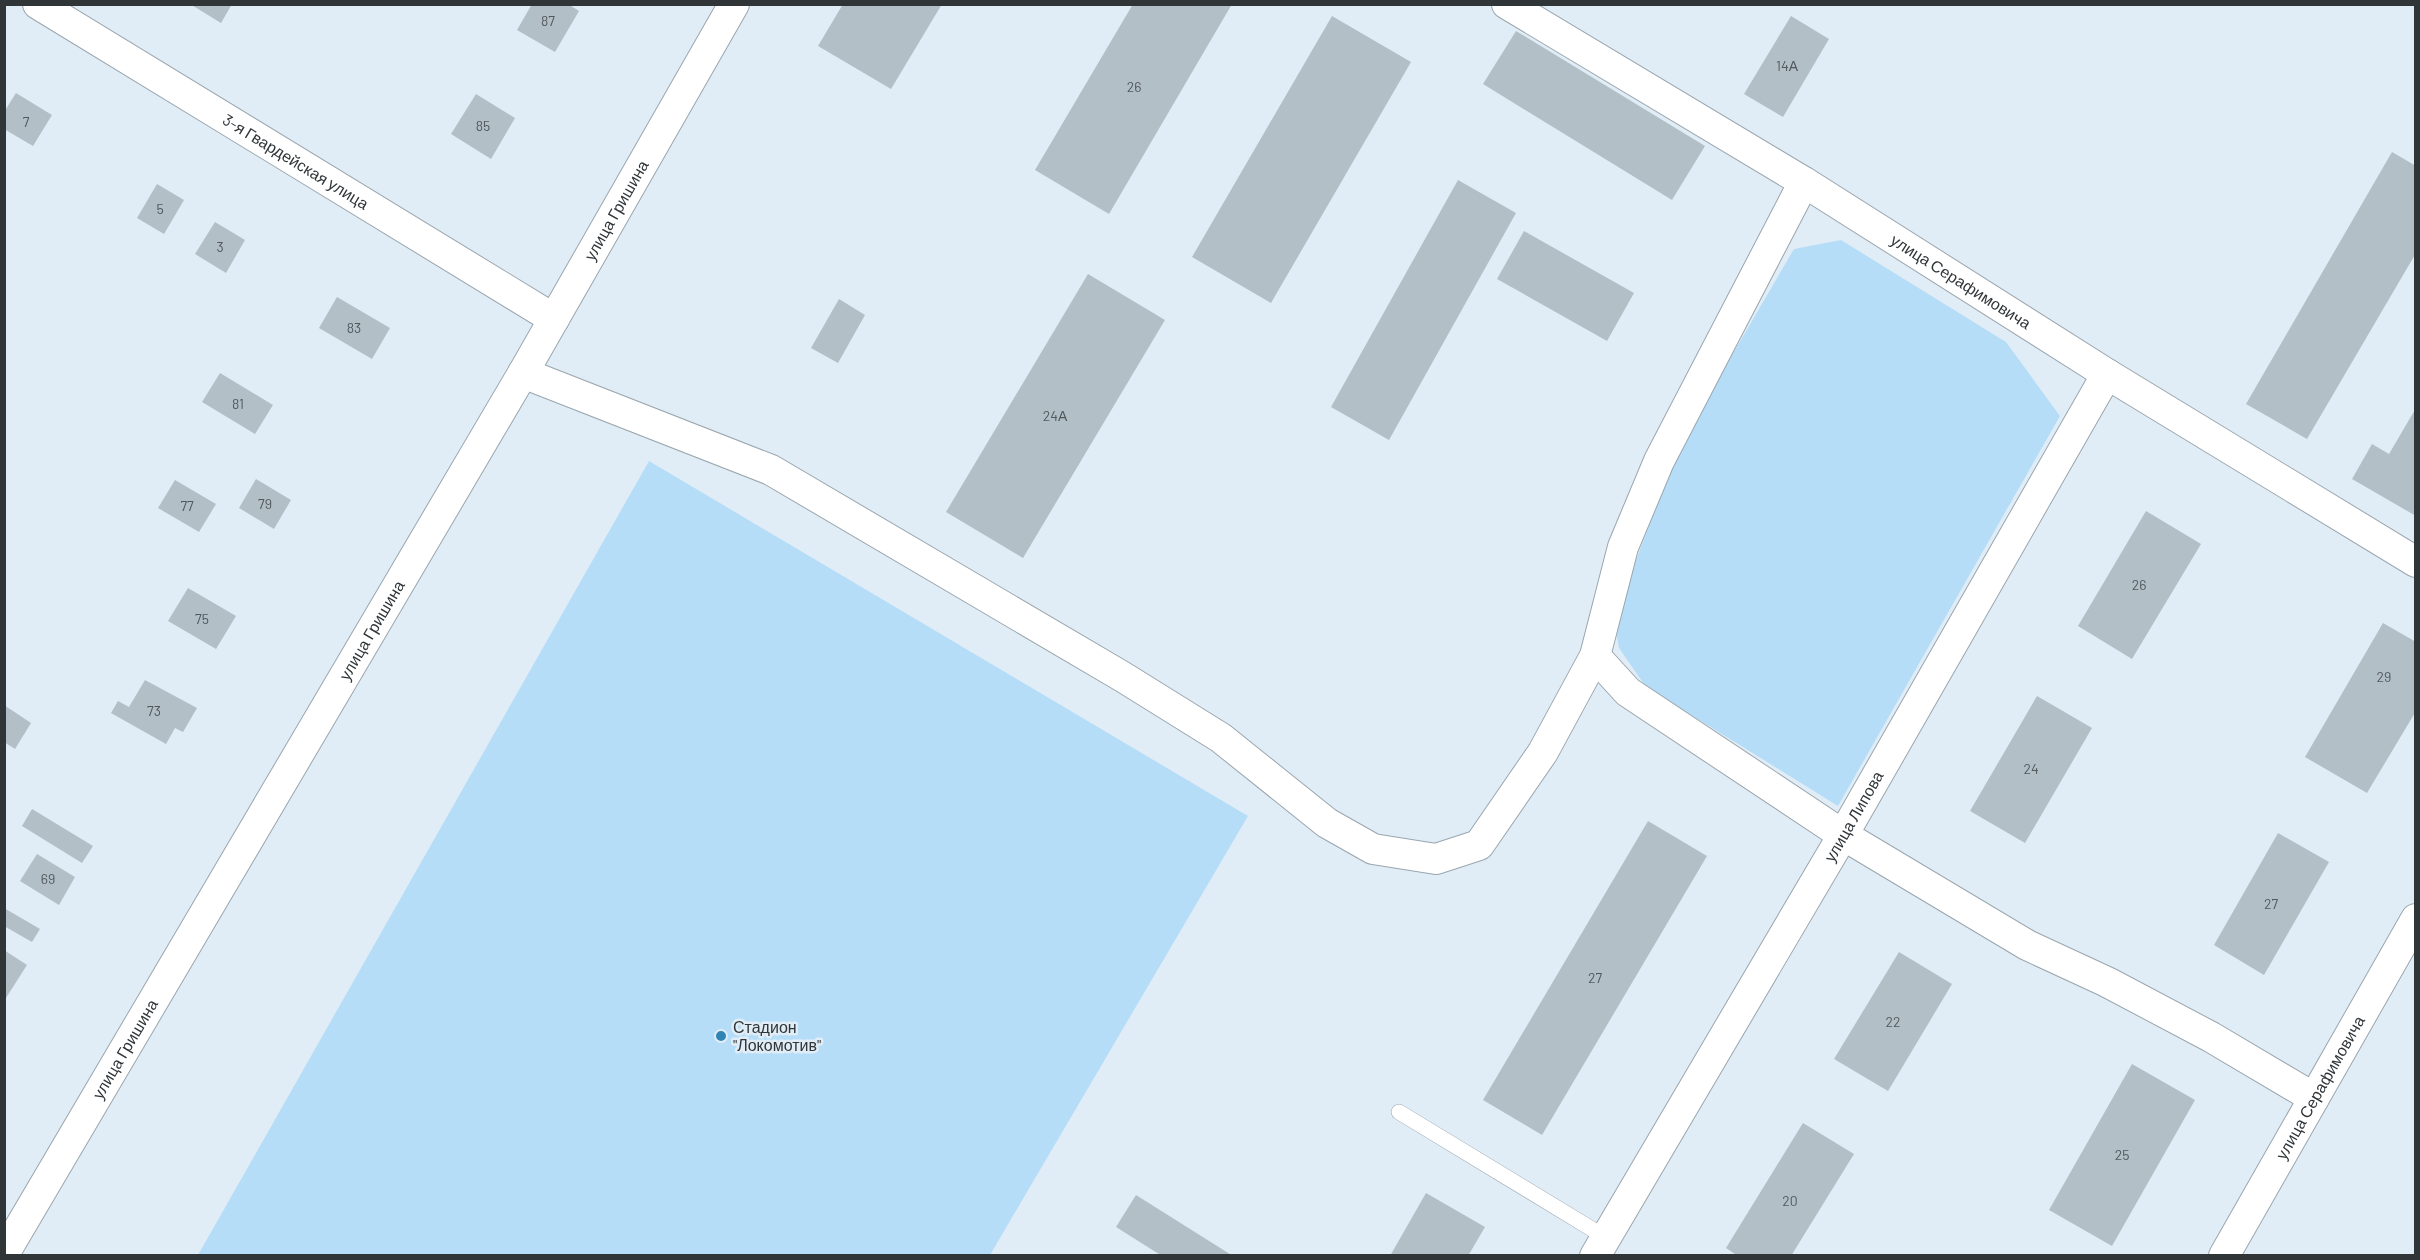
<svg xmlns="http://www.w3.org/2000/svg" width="2420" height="1260" viewBox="0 0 2420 1260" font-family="Barlow,sans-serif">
<rect width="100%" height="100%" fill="#e1edf6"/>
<!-- green -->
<g fill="#b6ddf8">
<path d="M1841 240 2006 342 2060 416 1838 806 1646 687 1619 648 1615 626 1633 568 1673 462 1711 391 1794 249Z"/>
<path d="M649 461 1248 816 990 1255H198Z"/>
</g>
<!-- building -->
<g fill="#b3bfc7">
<path d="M190 4H232L221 23Z"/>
<path d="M532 4H568L579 11 555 52 517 30Z"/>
<path d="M843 4H942L891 89 818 46Z"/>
<path d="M1133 4H1232L1109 214 1035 170Z"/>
<path d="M1332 16 1411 62 1271 303 1192 257Z"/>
<path d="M1791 16 1829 39 1783 117 1744 94Z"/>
<path d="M1516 31 1705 146 1672 200 1483 84Z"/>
<path d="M16 93 52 115 33 146 4 129V112Z"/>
<path d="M476 94 515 118 491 159 451 134Z"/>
<path d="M2392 152 2416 166V253L2307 439 2246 404Z"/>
<path d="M1458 180 1516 213 1389 440 1331 407Z"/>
<path d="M157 184 184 200 164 234 137 218Z"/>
<path d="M215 222 245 240 226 273 195 254Z"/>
<path d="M1524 231 1634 293 1607 341 1497 279Z"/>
<path d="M1088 274 1165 320 1023 558 946 512Z"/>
<path d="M337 297 390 328 372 359 319 328Z"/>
<path d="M839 299 865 315 838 363 811 348Z"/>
<path d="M220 373 273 405 255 434 202 402Z"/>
<path d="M2416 408V516L2352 479 2372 444 2389 454Z"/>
<path d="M256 479 291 500 274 529 239 508Z"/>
<path d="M175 480 216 504 199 532 158 508Z"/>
<path d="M2146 511 2201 544 2132 659 2078 626Z"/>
<path d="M188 588 236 616 216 649 168 621Z"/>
<path d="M2383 623 2416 642V711L2367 793 2305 757Z"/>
<path d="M145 680 197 708 183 732 175 728 166 744 111 713 118 701 129 707Z"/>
<path d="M2037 696 2092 728 2025 843 1970 811Z"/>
<path d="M4 705 31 723 15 749 4 742Z"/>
<path d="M32 809 93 846 82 863 22 826Z"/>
<path d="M1648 821 1707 856 1542 1135 1483 1100Z"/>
<path d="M2278 833 2329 862 2264 975 2214 945Z"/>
<path d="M37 854 75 877 59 905 20 881Z"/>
<path d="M4 908 40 929 32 942 4 926Z"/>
<path d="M4 950 27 965 4 1001Z"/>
<path d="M1899 952 1952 984 1888 1091 1834 1059Z"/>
<path d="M2132 1064 2195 1100 2112 1246 2049 1210Z"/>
<path d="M1803 1123 1854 1154 1791 1256H1738L1726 1248Z"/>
<path d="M1426 1193 1485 1227 1468 1256H1390Z"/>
<path d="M1136 1195 1233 1256H1162L1116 1227Z"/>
</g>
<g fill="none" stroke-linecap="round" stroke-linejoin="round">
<!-- lane casing -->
<g stroke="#9aa6ae" stroke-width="16">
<path id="lane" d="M1399 1112 1605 1237"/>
</g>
<!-- street casing -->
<g stroke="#9aa6ae" stroke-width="32">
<g id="street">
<path id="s1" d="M38 4 554 319"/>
<path id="s2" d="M1507 4 1804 182 2107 374 2416 562"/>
<path d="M523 373 771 470 1123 677 1221 738 1327 823 1373 849 1436 859 1479 845 1543 752 1595 656 1623 547 1659 461 1804 182"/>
<path d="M1595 656 1628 692 1843 835 2027 945 2107 982 2211 1037 2314 1098"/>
<path id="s3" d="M4 1254 523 373 734 4"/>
<path id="s4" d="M1595 1256 1843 835 2107 374"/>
<path id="s5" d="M2224 1256 2416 919"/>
</g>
</g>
<!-- lane -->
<use href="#lane" stroke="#fff" stroke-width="15"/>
<!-- street -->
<use href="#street" stroke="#fff" stroke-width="30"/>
</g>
<!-- markers -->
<circle fill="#3185b5" stroke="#e1edf6" stroke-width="2" cx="721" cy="1036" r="6"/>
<g text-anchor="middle" stroke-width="5" stroke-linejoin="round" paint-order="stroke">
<!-- number labels -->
<g font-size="14" fill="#51585c">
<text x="548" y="26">87</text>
<text x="1787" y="71">14А</text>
<text x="1134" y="92">26</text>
<text x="26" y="127">7</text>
<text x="483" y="131">85</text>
<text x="160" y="214">5</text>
<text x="220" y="252">3</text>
<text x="354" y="333">83</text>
<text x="238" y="409">81</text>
<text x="1055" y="421">24А</text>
<text x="265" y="509">79</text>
<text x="187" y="511">77</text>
<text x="2139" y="590">26</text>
<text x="202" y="624">75</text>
<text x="2384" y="682">29</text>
<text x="154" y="716">73</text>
<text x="2031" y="774">24</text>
<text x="48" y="884">69</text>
<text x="2271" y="909">27</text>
<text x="1595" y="983">27</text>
<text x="1893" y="1027">22</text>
<text x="2122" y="1160">25</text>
<text x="1790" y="1206">20</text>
</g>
<!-- street labels -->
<g font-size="16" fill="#303538" stroke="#e1edf6">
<text dy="6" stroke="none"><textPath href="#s1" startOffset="302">3-я Гвардейская улица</textPath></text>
<text dy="6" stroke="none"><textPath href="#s3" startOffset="1210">улица Гришина</textPath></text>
<text dy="6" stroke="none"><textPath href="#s2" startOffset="532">улица Серафимовича</textPath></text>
<text dy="6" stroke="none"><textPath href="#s3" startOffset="724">улица Гришина</textPath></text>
<text dy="6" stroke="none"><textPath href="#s4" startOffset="510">улица Липова</textPath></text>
<text dy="6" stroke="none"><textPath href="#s3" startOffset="238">улица Гришина</textPath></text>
<text dy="6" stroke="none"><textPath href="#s5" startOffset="194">улица Серафимовича</textPath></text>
</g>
<!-- poi labels -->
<g font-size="16" fill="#303538" stroke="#e1edf6" text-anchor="start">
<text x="733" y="1033">Стадион<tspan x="733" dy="18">"Локомотив"</tspan></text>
</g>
</g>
<!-- border -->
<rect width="2420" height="1260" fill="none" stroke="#303538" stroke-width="12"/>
</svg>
